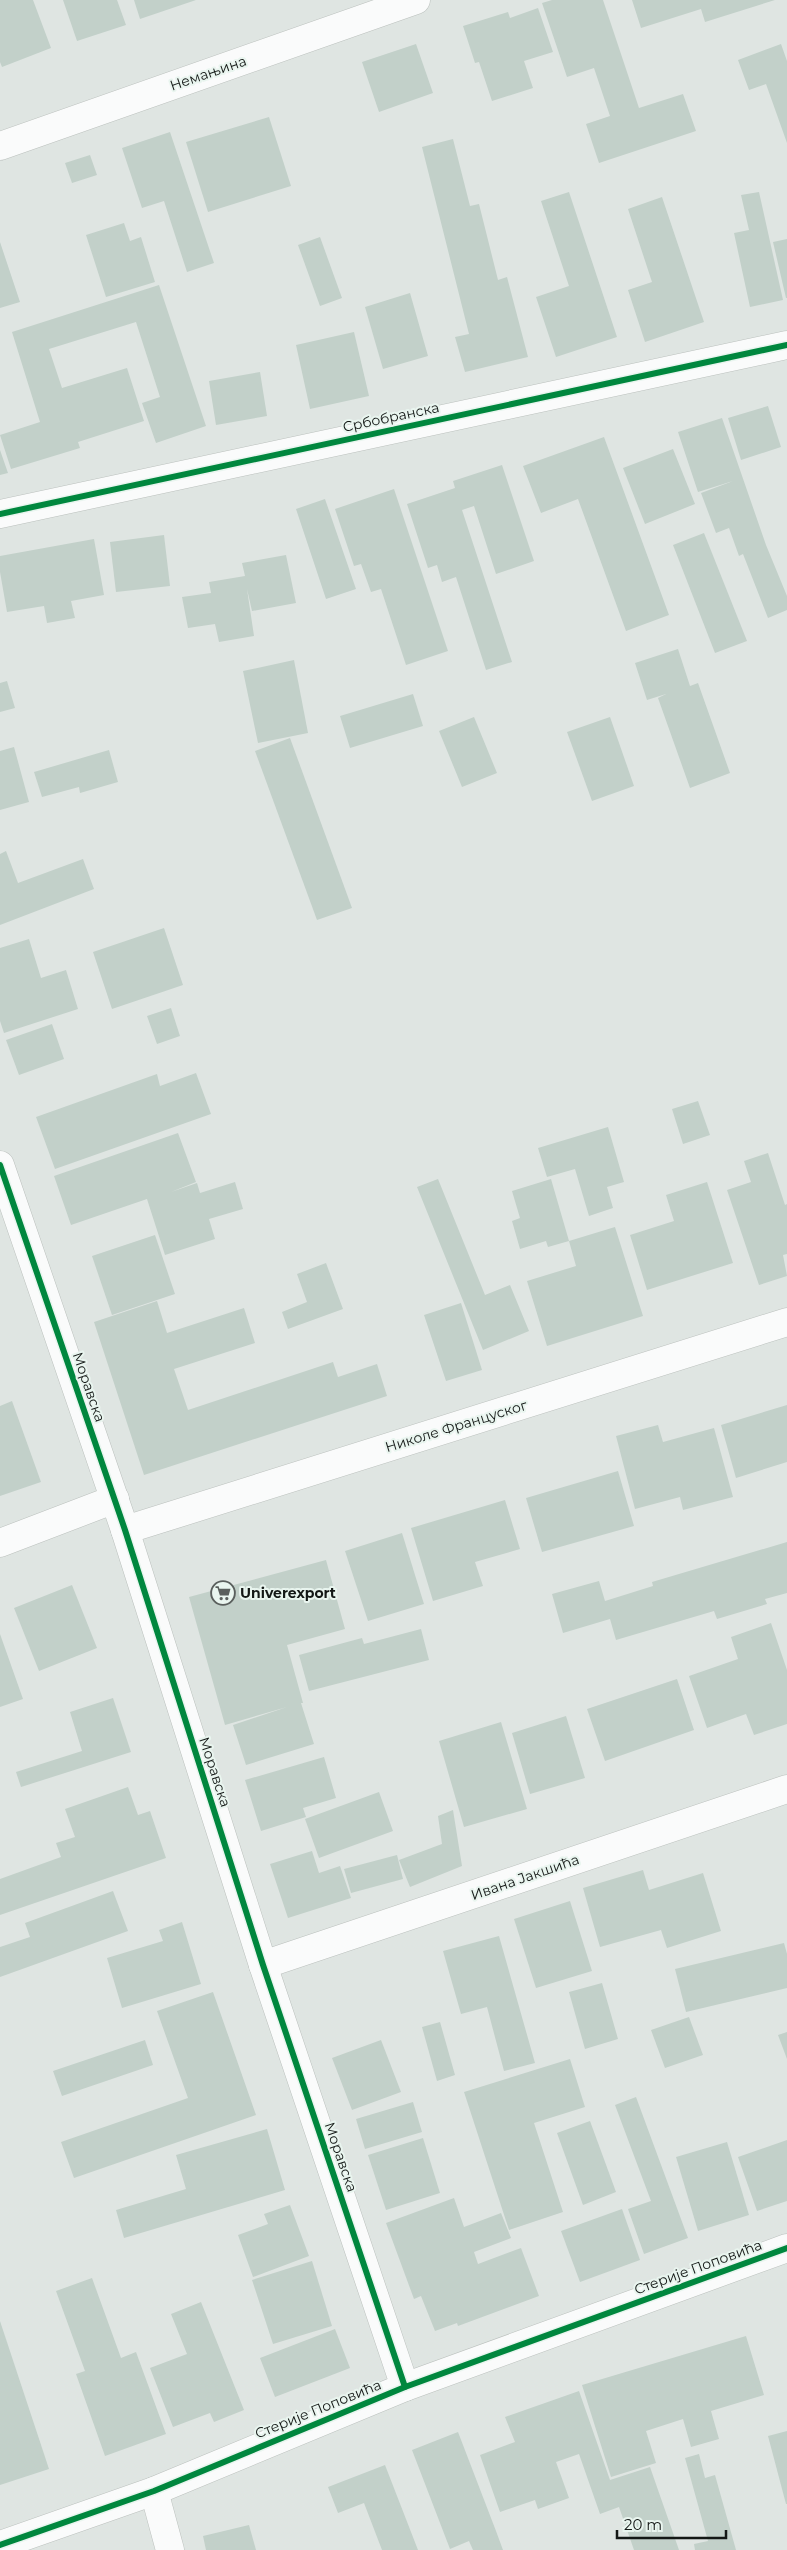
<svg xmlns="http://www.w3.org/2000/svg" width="787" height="2550" viewBox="0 0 787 2550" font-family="Montserrat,sans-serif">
<rect width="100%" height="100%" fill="#dfe5e2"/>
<!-- building -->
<g fill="#c2d0c9">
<path d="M0 0H33L51 48 2 67 0 62Z"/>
<path d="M63 0H117L126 25 77 41Z"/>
<path d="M134 0H196L140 19Z"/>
<path d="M552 0H603L639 108 683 94 696 131 599 163 586 124 610 116 594 68 567 77 542 3Z"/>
<path d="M632 0H775L705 22 701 9 641 28Z"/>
<path d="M538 8 553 52 524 61 533 88 492 101 479 62 475 63 463 26 508 12 510 18Z"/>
<path d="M416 44 433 93 379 112 362 62Z"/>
<path d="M781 44 787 61V143L766 84 749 90 738 60Z"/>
<path d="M269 117 291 186 208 212 186 142Z"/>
<path d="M170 132 214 263 187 272 164 201 142 208 122 148Z"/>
<path d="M453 139 470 206 479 204 498 280 507 277 528 357 465 372 455 337 469 334 422 147Z"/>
<path d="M90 155 97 175 72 183 65 163Z"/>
<path d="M569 192 617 337 556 357 536 297 569 286 541 201Z"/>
<path d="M759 192 783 300 750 307 734 233 749 230 741 195Z"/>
<path d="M662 197 704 322 645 342 628 290 652 282 628 209Z"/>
<path d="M124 223 130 241 141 237 155 282 106 297 86 235Z"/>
<path d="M320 237 342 298 320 306 298 245Z"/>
<path d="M787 239V298H786L773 242Z"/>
<path d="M0 242 20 302 0 308Z"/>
<path d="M159 285 206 426 156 443 142 403 160 397 136 322 49 349 62 388 127 368 144 421 78 442 80 448 11 469 0 435 40 422 12 332Z"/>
<path d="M410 293 428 356 383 369 365 307Z"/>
<path d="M354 332 369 396 310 409 296 345Z"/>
<path d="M260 372 267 416 216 425 209 381Z"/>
<path d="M768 406 781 447 741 460 728 418Z"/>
<path d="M722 418 766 545 787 596V610L768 618 743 554 739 556 729 528 716 533 701 493 733 481 698 492 678 432Z"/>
<path d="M604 437 669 615 626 631 578 499 541 513 523 466Z"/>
<path d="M673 449 695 504 645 524 623 468Z"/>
<path d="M0 450 8 473 0 475Z"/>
<path d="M502 465 534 561 496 574 474 506 462 510 512 662 486 670 456 577 442 582 437 565 428 568 407 504 455 488 453 481Z"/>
<path d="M394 489 448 651 406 665 381 589 371 592 361 564 354 566 335 509Z"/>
<path d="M325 499 356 589 326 599 296 509Z"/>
<path d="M704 533 747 641 715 653 673 545Z"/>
<path d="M164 535 170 586 116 592 110 542Z"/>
<path d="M94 539 104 595 71 601 75 618 47 623 44 606 7 612 0 572V556Z"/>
<path d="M286 555 296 603 252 611 247 589 254 636 219 642 215 624 188 628 182 597 211 593 209 582 245 576 242 563Z"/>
<path d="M678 649 690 686 698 683 730 773 690 788 658 698 666 694 647 700 635 663Z"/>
<path d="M294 660 308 733 258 743 243 671Z"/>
<path d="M7 681 15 708 0 712V683Z"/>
<path d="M413 694 423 726 350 748 340 716Z"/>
<path d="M474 717 497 773 462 787 439 731Z"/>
<path d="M610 717 634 786 592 801 567 732Z"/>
<path d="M290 738 352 908 317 920 255 751Z"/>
<path d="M14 747 29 802 0 810V751Z"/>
<path d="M109 750 118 782 80 793 79 787 42 797 34 772Z"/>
<path d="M6 851 18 883 83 859 94 889 0 925V854Z"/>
<path d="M164 928 183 985 112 1009 93 952Z"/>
<path d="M29 939 41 978 66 970 78 1009 4 1033 0 1021V948Z"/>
<path d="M171 1008 180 1036 157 1044 147 1016Z"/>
<path d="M52 1024 64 1059 19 1075 6 1040Z"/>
<path d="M196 1073 211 1114 55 1169 36 1117 157 1074 160 1086Z"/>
<path d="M698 1101 710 1135 683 1144 672 1109Z"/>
<path d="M608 1127 624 1182 607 1187 613 1208 589 1216 575 1169 547 1177 538 1148Z"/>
<path d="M178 1133 196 1182 171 1192 197 1183 200 1193 235 1182 243 1209 209 1219 215 1239 165 1255 147 1199 71 1225 54 1176Z"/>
<path d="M768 1153 785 1205 787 1204V1254L783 1255 787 1276 759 1285 727 1190 751 1182 744 1161Z"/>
<path d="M438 1179 485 1295 510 1285 529 1331 483 1350 417 1187Z"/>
<path d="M551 1179 569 1241 548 1247 546 1241 520 1249 512 1221 520 1218 512 1191Z"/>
<path d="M707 1182 733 1263 647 1290 630 1235 674 1221 666 1195Z"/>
<path d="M615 1227 643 1316 547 1346 527 1281 576 1266 569 1241Z"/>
<path d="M155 1235 175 1294 112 1315 92 1256Z"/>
<path d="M326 1263 343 1309 288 1329 282 1312 307 1302 297 1274Z"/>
<path d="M157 1301 167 1333 244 1308 255 1343 174 1369 188 1410 333 1362 338 1377 377 1364 387 1396 144 1475 94 1322Z"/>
<path d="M461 1303 482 1370 446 1381 424 1315Z"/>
<path d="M12 1401 41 1482 0 1496V1406Z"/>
<path d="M787 1405V1462L736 1478 721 1425Z"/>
<path d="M658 1425 663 1442 714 1428 733 1497 683 1510 680 1497 635 1509 616 1436Z"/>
<path d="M618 1471 634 1526 542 1552 526 1498Z"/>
<path d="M505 1500 520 1549 475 1562 483 1586 433 1601 411 1528Z"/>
<path d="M402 1533 424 1604 368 1621 345 1551Z"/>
<path d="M787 1542V1593L765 1599 767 1604 717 1619 714 1611 616 1640 610 1619 563 1633 552 1594 599 1581 605 1601 653 1586 652 1582Z"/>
<path d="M326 1560 345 1629 287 1645 303 1703H301L314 1744 246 1765 233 1725 287 1707 225 1725 189 1597Z"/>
<path d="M72 1585 97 1648 39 1671 14 1608Z"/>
<path d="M771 1623 787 1670V1724L754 1735 746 1714 707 1728 689 1676 738 1659 731 1637Z"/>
<path d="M421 1629 429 1660 309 1691 299 1655 362 1638 364 1644Z"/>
<path d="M0 1634 23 1699 0 1707Z"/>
<path d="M677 1679 694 1730 605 1761 587 1709Z"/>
<path d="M113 1698 131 1752 21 1787 16 1772 82 1751 70 1712Z"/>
<path d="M566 1716 585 1778 530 1794 512 1733Z"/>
<path d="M501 1722 527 1809 464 1827 439 1741Z"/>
<path d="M324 1757 336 1798 303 1808 306 1817 261 1831 245 1780Z"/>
<path d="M128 1787 138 1815 150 1811 166 1858 0 1915V1879L61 1857 56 1843 75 1837 65 1809Z"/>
<path d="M379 1792 393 1831 319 1858 305 1819Z"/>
<path d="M453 1810 462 1866 410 1887 399 1860 442 1844 438 1816Z"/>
<path d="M312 1851 319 1873 340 1866 351 1898 288 1918 270 1864Z"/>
<path d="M397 1855 403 1879 351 1893 344 1869Z"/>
<path d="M643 1870 649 1890 703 1873 721 1931 667 1948 661 1930 600 1947 583 1888Z"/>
<path d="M113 1891 128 1931 0 1977V1947L30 1937 25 1923Z"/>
<path d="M570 1901 592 1971 536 1988 514 1919Z"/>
<path d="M182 1922 201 1984 122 2008 107 1958 163 1941 159 1930Z"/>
<path d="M499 1936 535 2063 504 2071 487 2007 461 2014 443 1951Z"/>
<path d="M784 1943 787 1954V1988L686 2012 675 1969Z"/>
<path d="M602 1983 618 2039 585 2049 569 1992Z"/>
<path d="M213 1992 256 2115 74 2178 61 2142 188 2098 157 2011Z"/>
<path d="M689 2017 703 2055 665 2068 651 2030Z"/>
<path d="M440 2022 455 2075 437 2081 422 2027Z"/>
<path d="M787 2032V2059L778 2035Z"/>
<path d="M145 2040 153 2065 62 2096 53 2071Z"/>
<path d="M381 2040 401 2092 352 2110 332 2058Z"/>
<path d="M570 2059 585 2107 534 2123 563 2212 509 2230 464 2092Z"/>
<path d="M636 2097 688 2238 644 2254 628 2209 651 2201 615 2105Z"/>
<path d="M413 2102 422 2132 365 2149 356 2119Z"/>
<path d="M590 2121 616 2192 583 2205 557 2133Z"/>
<path d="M267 2129 285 2190 124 2238 116 2210 186 2189 176 2155Z"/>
<path d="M423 2138 440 2193 386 2210 368 2155Z"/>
<path d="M787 2140V2201L757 2211 738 2157Z"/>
<path d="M727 2142 749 2215 698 2231 676 2157Z"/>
<path d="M454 2198 464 2227 501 2213 511 2238 474 2252 478 2264 521 2248 539 2296 458 2326 457 2323 435 2331 421 2296 414 2299 386 2223Z"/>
<path d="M290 2205 309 2256 253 2277 238 2235 268 2224 264 2214Z"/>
<path d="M622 2209 640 2260 580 2282 561 2231Z"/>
<path d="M312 2261 332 2326 273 2344 252 2280Z"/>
<path d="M92 2278 121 2358 136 2352 166 2434 105 2456 76 2374 85 2371 56 2291Z"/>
<path d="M201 2302 244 2410 214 2422 210 2413 173 2427 150 2368 187 2354 171 2314Z"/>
<path d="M0 2321 49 2469 0 2485Z"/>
<path d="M335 2329 350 2368 275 2397 260 2358Z"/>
<path d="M746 2336 764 2395 711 2411 719 2439 691 2447 683 2419 646 2431 656 2463 611 2477 582 2385Z"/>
<path d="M579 2391 610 2480 650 2467 679 2550H634L619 2507 600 2514 579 2454 556 2462 569 2498 538 2509 535 2500 500 2512 480 2455 515 2442 505 2417Z"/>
<path d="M787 2431V2504H786L768 2436Z"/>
<path d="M458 2432 496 2531 503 2550H473L469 2541 450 2549 412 2450Z"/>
<path d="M699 2454 705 2478 715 2475 736 2550H695L694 2544 708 2541 685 2458Z"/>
<path d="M385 2465 418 2550H382L364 2503 338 2513 328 2487Z"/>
<path d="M249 2525 256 2550H206L203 2536Z"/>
</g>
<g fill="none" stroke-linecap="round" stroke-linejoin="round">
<!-- street casing -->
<g stroke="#bbc0bd" stroke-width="29">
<g id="street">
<path d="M0 146 416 0"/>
<path d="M0 514 787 345"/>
<path d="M0 1165 125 1530 263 1965 405 2387"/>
<path d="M125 1530 787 1322"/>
<path d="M0 1543 115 1499"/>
<path d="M263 1965 787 1789"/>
<path d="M154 2491 170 2550"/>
<path d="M0 2545 154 2491 405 2387 787 2248"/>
</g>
</g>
<!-- street -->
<use href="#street" stroke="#fafbfb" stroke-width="28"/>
<!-- cycleway casing -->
<g stroke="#e9f5ef" stroke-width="9">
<g id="cycleway">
<path d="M0 514 787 345"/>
<path d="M0 1165 125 1530 263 1965 405 2387"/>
<path d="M0 2545 154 2491 405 2387 787 2248"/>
</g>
</g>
<!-- cycleway -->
<use href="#cycleway" stroke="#00873e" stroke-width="6"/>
</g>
<!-- icons -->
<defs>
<g id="supermarket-ring" transform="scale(1.25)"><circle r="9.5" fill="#e9f5ef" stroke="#5a5f5d" stroke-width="1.5"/><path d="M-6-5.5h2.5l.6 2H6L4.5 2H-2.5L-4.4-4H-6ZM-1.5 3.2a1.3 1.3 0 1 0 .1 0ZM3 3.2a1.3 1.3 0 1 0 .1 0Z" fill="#5a5f5d"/></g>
</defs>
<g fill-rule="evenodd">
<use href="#supermarket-ring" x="223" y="1593"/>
</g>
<g text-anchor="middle" stroke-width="4" stroke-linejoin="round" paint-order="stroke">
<!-- street labels -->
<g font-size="14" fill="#131715" stroke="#e9f5ef">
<text transform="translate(208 73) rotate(-19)" y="5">Немањина</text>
<text transform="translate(391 417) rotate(-12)" y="5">Србобранска</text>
<text transform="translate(89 1387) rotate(71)" y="5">Моравска</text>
<text transform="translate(456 1426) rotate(-17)" y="5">Николе Француског</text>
<text transform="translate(215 1772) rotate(72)" y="5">Моравска</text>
<text transform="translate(525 1877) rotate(-19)" y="5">Ивана Јакшића</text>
<text transform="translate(341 2157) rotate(71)" y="5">Моравска</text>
<text transform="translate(698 2267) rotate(-20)" y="5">Стерије Поповића</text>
<text transform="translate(318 2409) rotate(-22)" y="5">Стерије Поповића</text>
</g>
<!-- poi labels -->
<g font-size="14" font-weight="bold" fill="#131715" stroke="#e9f5ef" text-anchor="start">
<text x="240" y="1598">Univerexport</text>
</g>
</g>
<!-- scale -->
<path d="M617 2530v8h109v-8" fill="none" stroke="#131715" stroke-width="2.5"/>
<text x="624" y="2530" font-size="15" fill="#131715" stroke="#e9f5ef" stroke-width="4" paint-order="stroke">20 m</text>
</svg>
